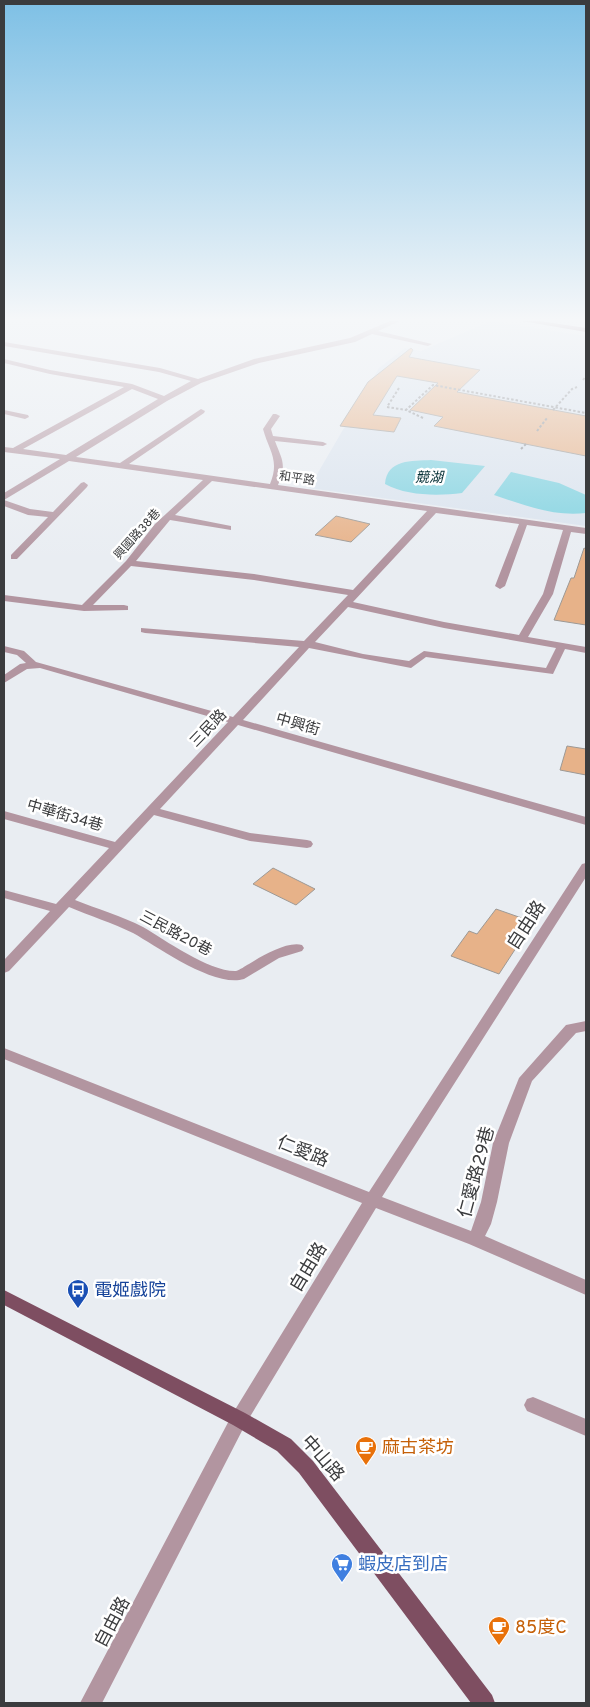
<svg xmlns="http://www.w3.org/2000/svg" width="590" height="1707" viewBox="0 0 590 1707" font-family="Overpass,'Noto Sans TC',sans-serif">
<rect width="100%" height="100%" fill="#e9edf2"/>
<!-- built -->
<path fill="#dae3ee" d="M491 321 586 336V526L309 488 379 368 405 348 421 351Z"/>
<!-- water -->
<g fill="#80d2e0">
<path d="M431 460 485 466 462 493C438 496 407 496 385 484 387 459 412 461 431 460Z"/>
<path d="M511 472 559 483 586 495V513C554 517 524 505 494 495Z"/>
</g>
<!-- building -->
<g fill="#e7b289" stroke="#9d9995">
<path d="M411 348 413 350 409 357 480 370 457 392 586 416V456L434 426 443 417 410 410 438 383 397 376 373 415 401 418 394 432 340 426 368 382Z"/>
<path d="M336 516 370 524 351 542 315 535Z"/>
<path d="M584 548 586 549V625L554 620 571 578H574Z"/>
<path d="M567 746 586 749V775L560 770Z"/>
<path d="M273 868 315 889 296 905 253 884Z"/>
<path d="M496 909 533 922 499 974 451 956 469 931 477 934Z"/>
</g>
<g fill="none" stroke-linecap="round" stroke-linejoin="round">
<!-- path -->
<g stroke="#909296" stroke-width="2" stroke-dasharray="2.5 2" stroke-linecap="butt">
<path d="M583 380 586 376"/>
<path d="M399 388 387 407 406 410"/>
<path d="M553 410 572 389 577 387"/>
<path d="M423 418 406 410 433 385 586 413"/>
<path d="M537 431 547 418"/>
<path d="M521 449 526 444"/>
</g>
<!-- minor -->
<g fill="#b295a0" fill-rule="evenodd">
<path d="M390 321H400L378 331 432 344 428 346 372 334 355 342 259 363 201 383 167 401 76 457 120 463 201 409 205 411 204 413 129 464 270 484C280 460 269 451 263 429L273 414H276L280 416 271 429 273 436 323 442 327 444 323 446 275 441C282 460 287 464 278 485L586 528V534L571 532 553 594 528 637 586 647V653L565 649 553 674 426 657 411 668 309 648 243 720 586 817V825L238 725 160 809 250 833 307 840 311 841 313 844 311 847 307 848 250 841 154 815 75 900C97 909 122 916 143 927 165 940 210 972 236 971 240 970 245 966 249 964 262 956 287 941 302 945L304 948 302 951 279 958 244 979C214 988 158 947 133 933 113 923 90 916 69 907L9 971 4 973V960L50 911 4 898V890L56 904 109 848 4 819V811L115 842 228 722 40 668 27 669 4 683V675L20 664 26 663 17 655 4 652V646L24 651 36 662 233 717 299 647 145 633 141 632V628L304 641 348 595 254 580 131 566 93 605H124L128 606V610L84 611 4 601V595L82 605 126 561 155 524 203 480 69 461 4 500V493L60 459 4 452V447L13 448 124 387 50 374 4 363V359L50 370 132 384 164 396 191 381 159 372 4 346V342L160 368 198 379 254 359 350 338ZM132 389 158 399 66 455 23 449ZM212 481 427 511 353 590 254 574 136 561 170 520 231 530V526L175 515ZM436 513 519 524 495 586 500 589 505 586 527 525 563 530 543 594 519 635 444 622 353 602ZM348 607 444 628 556 648 546 668 424 651 409 661 363 654 315 642Z"/>
<path d="M4 410 28 415 29 417 25 419 4 414Z"/>
<path d="M84 482 88 485 87 487 17 559H11V555L48 517 28 515 4 506V500L30 509 53 512 81 483Z"/>
<path d="M586 863V877L382 1197 471 1231 481 1202 493 1143 519 1078 566 1025 586 1021V1031L576 1033 532 1081 509 1143 497 1202 491 1224 485 1236 586 1280V1295L469 1244 376 1208 245 1425 102 1703H80L233 1413 362 1203 4 1059V1048L369 1192 582 864Z"/>
<path d="M533 1397 586 1419V1436L527 1411 524 1405 527 1399Z"/>
</g>
<!-- major -->
<g fill="#7e4e61" fill-rule="evenodd">
<path d="M522 321H540L586 328V332Z"/>
<path d="M4 1290 245 1413 291 1439 313 1461 492 1695 495 1703H471L299 1473 277 1451 233 1425 4 1305Z"/>
</g>
</g>
<!-- sky -->
<linearGradient id="sky" x2="0" y2="1"><stop stop-color="#7ec0e5"/><stop offset="0.57" stop-color="#f5f7f9"/><stop offset="1" stop-color="#f5f7f9" stop-opacity="0"/></linearGradient>
<rect width="590" height="560" fill="url(#sky)"/>
<!-- icons -->
<defs>
<g id="bus-pin" transform="scale(1.125)"><path d="M0 17L-7.5 6A9.5 9.5 0 1 1 7.5 6Z" fill="#1a4fb4" stroke="#fff"/><path d="M-5-6H5V4H4V6H2V4H-2V6H-4V4H-5ZM-3.5-4V0h7V-4ZM-3.5 1.2v1.5H-2V1.2ZM2 1.2v1.5H3.5V1.2Z" fill="#fff"/></g>
<g id="cafe-pin" transform="scale(1.125)"><path d="M0 17L-7.5 6A9.5 9.5 0 1 1 7.5 6Z" fill="#e8710a" stroke="#fff"/><path d="M-5.5-4.5H6V0H3Q3 3.5 0 3.5H-2.5Q-5.5 3.5-5.5 0ZM3-3.2v2h1.7v-2ZM-6 4.5H4V6H-6Z" fill="#fff"/></g>
<g id="supermarket-pin" transform="scale(1.125)"><path d="M0 17L-7.5 6A9.5 9.5 0 1 1 7.5 6Z" fill="#3f7fe0" stroke="#fff"/><path d="M-6-5.5h2.5l.6 2H6L4.5 2H-2.5L-4.4-4H-6ZM-1.5 3.2a1.3 1.3 0 1 0 .1 0ZM3 3.2a1.3 1.3 0 1 0 .1 0Z" fill="#fff"/></g>
</defs>
<g fill-rule="evenodd">
<use href="#bus-pin" x="78" y="1290"/>
<use href="#cafe-pin" x="366" y="1447"/>
<use href="#supermarket-pin" x="342" y="1564"/>
<use href="#cafe-pin" x="499" y="1627"/>
</g>
<g text-anchor="middle" stroke-width="5" stroke-linejoin="round" paint-order="stroke">
<!-- far-street labels -->
<g font-size="12" fill="#3b3c3e" stroke="#fff">
<text transform="translate(297 478) rotate(8)" y="4">和平路</text>
<text transform="translate(137 534) rotate(-48)" y="4">興國路38巷</text>
</g>
<!-- far-water labels -->
<g font-size="14" font-style="italic" fill="#052f35" stroke="#fff">
<text x="429" y="482">競湖</text>
</g>
<!-- street labels -->
<g font-size="15" fill="#3b3c3e" stroke="#fff">
<text transform="translate(298 724) rotate(16)" y="5">中興街</text>
<text transform="translate(208 728) rotate(-46)" y="5">三民路</text>
<text transform="translate(65 815) rotate(16)" y="5">中華街34巷</text>
<text transform="translate(176 933) rotate(28)" y="5">三民路20巷</text>
</g>
<!-- near-street labels -->
<g font-size="18" fill="#3b3c3e" stroke="#fff">
<text transform="translate(526 925) rotate(-57)" y="6">自由路</text>
<text transform="translate(303 1151) rotate(22)" y="6">仁愛路</text>
<text transform="translate(476 1172) rotate(-75)" y="6">仁愛路29巷</text>
<text transform="translate(308 1267) rotate(-59)" y="6">自由路</text>
<text transform="translate(323 1458) rotate(49)" y="6">中山路</text>
<text transform="translate(112 1622) rotate(-62)" y="6">自由路</text>
</g>
<!-- near-transit labels -->
<g font-size="18" fill="#164399" stroke="#fff" text-anchor="start">
<text x="94" y="1296">電姬戲院</text>
</g>
<!-- near-food labels -->
<g font-size="18" fill="#c56008" stroke="#fff" text-anchor="start">
<text x="382" y="1453">麻古茶坊</text>
<text x="515" y="1633">85度C</text>
</g>
<!-- near-shop labels -->
<g font-size="18" fill="#366cbe" stroke="#fff" text-anchor="start">
<text x="358" y="1570">蝦皮店到店</text>
</g>
</g>
<!-- border -->
<rect width="590" height="1707" fill="none" stroke="#3b3c3e" stroke-width="10"/>
</svg>
